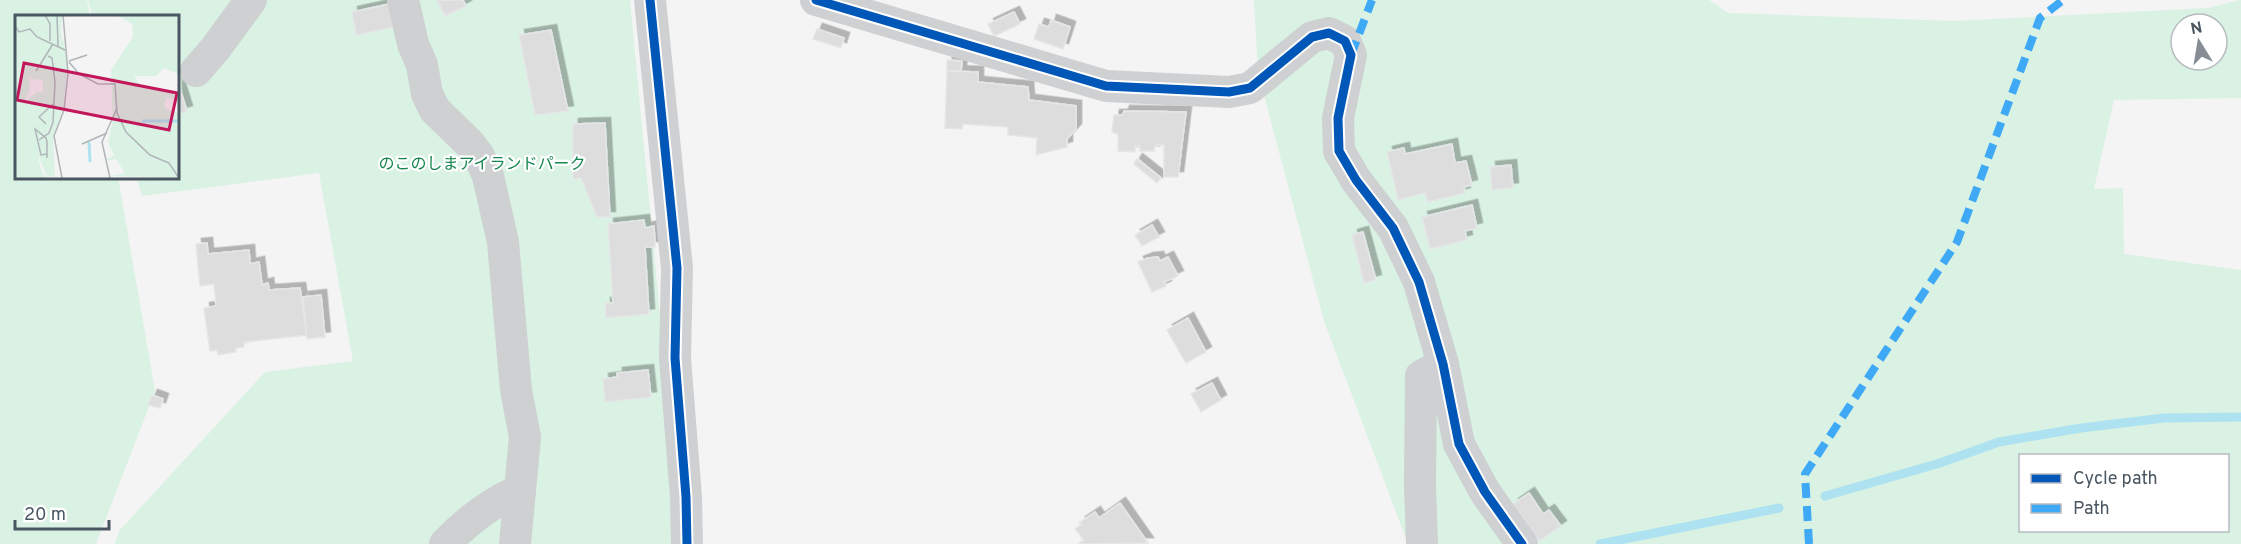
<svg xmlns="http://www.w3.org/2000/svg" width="2241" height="544" viewBox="0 0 2241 544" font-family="Overpass,'Noto Sans JP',sans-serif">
<defs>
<filter id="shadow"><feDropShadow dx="5.5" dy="-5.5" stdDeviation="0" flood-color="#0004"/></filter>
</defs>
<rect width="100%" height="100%" fill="#f4f4f4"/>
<!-- green -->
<g fill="#d9f2e3" fill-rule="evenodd">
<path d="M0 0H87L90 16H16V177H118L155 391 96 544H0Z"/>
<path d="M88 0H630L680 525 679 544H115L119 531 265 372 353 361 319 173 142 196 136 177H177V16H92Z"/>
<path d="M1254 0H1709L1728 13 1954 21 2207 8 2241 0V98L2114 100 2094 189 2123 188 2124 254 2241 270V544H1408L1324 321 1258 73ZM2181 24H2217V60H2181ZM2020 456H2228V530H2020Z"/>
</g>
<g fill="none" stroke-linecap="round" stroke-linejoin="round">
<!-- stream -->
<g stroke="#aee2f0" stroke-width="9">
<path d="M1825 496 1940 463 1999 442 2081 428 2164 418 2241 417"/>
<path d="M1600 544 1779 508"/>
</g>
</g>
<!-- building -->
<g fill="#ddddde" stroke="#e5e6e7" stroke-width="1.5" filter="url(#shadow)">
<path d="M437 0H463L466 6 445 16Z"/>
<path d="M394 3 399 26 356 35 352 12Z"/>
<path d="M1014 12 1020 24 994 36 988 24Z"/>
<path d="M1051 20 1070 27 1063 49 1034 39 1039 24 1049 27Z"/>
<path d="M817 29 844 38 841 48 813 39Z"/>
<path d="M551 30 568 111 535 115 519 35Z"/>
<path d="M947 60 962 61 961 71H947Z"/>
<path d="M947 71 978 72V82L1028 87 1029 100 1076 106V129L1067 139V147L1036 155 1037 138 1008 135V127L963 124 962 129 945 128Z"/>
<path d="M177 79 187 111 177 114Z"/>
<path d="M1124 111 1186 112 1178 177H1164V145H1155L1154 151H1140V146H1135V152L1118 151V134L1112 132 1114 115H1123Z"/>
<path d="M605 123 610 217H597L581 178 573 179V124Z"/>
<path d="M1452 144 1455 163 1466 161 1472 185 1464 187 1465 193 1427 202 1425 193 1398 200 1387 152 1404 148 1405 154Z"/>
<path d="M1137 159 1161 178 1157 183 1134 164Z"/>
<path d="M1511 165 1513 188 1492 190 1490 167Z"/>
<path d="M1472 205 1477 228 1465 231 1467 240 1430 249 1422 217Z"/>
<path d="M644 220 645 228 654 226 655 247H645L649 314 606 318 605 303H613L608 224Z"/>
<path d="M1152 225 1159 237 1142 246 1135 235Z"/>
<path d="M1363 232 1376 280 1364 283 1352 235Z"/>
<path d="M207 243 208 254 249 250 250 264 259 262 262 285 268 283 269 290 300 288 307 335 244 342V347L235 348 236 352 218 355 217 350 210 351 204 308 216 306 214 284 200 286 196 244Z"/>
<path d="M1158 257 1160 261 1168 257 1178 276 1164 282 1166 286 1152 292 1138 262 1148 258Z"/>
<path d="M321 295 325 337 307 339 303 297Z"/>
<path d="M1188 318 1206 352 1186 363 1167 330Z"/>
<path d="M648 370 651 397 605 402 603 379 617 377V373Z"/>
<path d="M1212 383 1221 400 1201 412 1191 394Z"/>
<path d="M152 395 163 399 160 408 148 405Z"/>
<path d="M1529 493 1543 514 1549 510 1561 526 1539 541 1513 504Z"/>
<path d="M1120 503 1148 543 1078 544 1084 540 1075 529 1082 524 1080 522 1095 512 1099 518Z"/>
</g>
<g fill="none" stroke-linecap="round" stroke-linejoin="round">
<!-- minor -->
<g stroke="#ced0d2" stroke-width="32">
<path d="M403 0 413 44 422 65 427 94 435 110 469 143 479 156 488 176 503 242 516 390 525 437 515 544"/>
<path d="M650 0 677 268 675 358 686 497 687 544"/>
<path d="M816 0 1106 86 1229 92 1250 88 1312 37 1329 33 1345 41 1351 55 1338 118 1339 151 1356 180 1393 228 1419 282 1443 364 1459 444 1485 492 1522 544"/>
<path d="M196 71 215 49 251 0"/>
<path d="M445 544C466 522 492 502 520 490"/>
<path d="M1422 544 1420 485 1421 376 1443 364"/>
</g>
<!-- quiet -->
<g stroke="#3fa9f5" stroke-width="8" stroke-dasharray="15 8" stroke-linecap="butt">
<path d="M1351 55 1372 0"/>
<path d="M1809 544 1805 474 1957 242 2040 18 2063 0"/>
</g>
<!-- cycleway casing -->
<g stroke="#fff" stroke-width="13">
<g id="cycleway">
<path d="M650 0 677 268 675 358 686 497 687 544"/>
<path d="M816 0 1106 86 1229 92 1250 88 1312 37 1329 33 1345 41 1351 55 1338 118 1339 151 1356 180 1393 228 1419 282 1443 364 1459 444 1485 492 1522 544"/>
</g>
</g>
<!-- cycleway -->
<use href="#cycleway" stroke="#0057b8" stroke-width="9"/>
</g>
<g text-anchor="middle" stroke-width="4.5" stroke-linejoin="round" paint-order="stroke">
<!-- park labels -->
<g font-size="16" fill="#17864f" stroke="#fff">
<text x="482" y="169">のこのしまアイランドパーク</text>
</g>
</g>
<!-- overview -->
<g transform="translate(15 15)">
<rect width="164" height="164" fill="#f4f4f4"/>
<path d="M0 0H47L46 17 53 48 48 93 38 122 40 162 32 161 22 138 27 158 33 163H0ZM15 58 16 64 28 65V77H22L8 88 14 77ZM102 0H163V59L149 53 141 61H119L127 72 163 78V85L152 83 149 89 151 94 163 98V163L95 161 110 158 101 144 90 146 99 140 93 128 98 104 96 55 118 22 117 9Z" fill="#d9f2e3" fill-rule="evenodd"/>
<path fill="none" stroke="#aee2f0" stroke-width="3" d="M127 106H164M74 127 75 147"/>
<path fill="none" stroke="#b0b5b9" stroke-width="1.5" d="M30 0 35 9V26M42 0 43 31M0 11 4 17 15 14 22 22 50 35M54 46 72 40M54 47 64 59 83 69H100L102 98 111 117 135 140 154 148 164 163M21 56 38 29M31 109 24 102 38 89M24 125 34 118 38 107 40 67 37 43 33 41M67 129 92 118M32 143V127L31 123 20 114 26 140 32 139M47 163 39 121 49 95 53 58 48 0M95 163 87 127 102 93"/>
<path fill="#c2185b" fill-opacity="0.15" stroke="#c2185b" stroke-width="3" d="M9 48 162 78 154 115 2 85Z"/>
<rect width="164" height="164" fill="none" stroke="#4a5661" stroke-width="3"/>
</g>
<!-- legend -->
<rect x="2019" y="454" width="210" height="78" fill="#ffffff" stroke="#b7bbc0" stroke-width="1.5"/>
<rect x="2031" y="474" width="30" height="9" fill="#0057b8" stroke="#b7bbc0" stroke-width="1.5"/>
<text x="2073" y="484" font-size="18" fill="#4a5661">Cycle path</text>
<rect x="2031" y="504" width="30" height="9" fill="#3fa9f5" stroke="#b7bbc0" stroke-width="1.5"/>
<text x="2073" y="514" font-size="18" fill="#4a5661">Path</text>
<!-- north arrow -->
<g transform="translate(2199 42) rotate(349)"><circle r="28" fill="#ffffff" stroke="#b7bbc0" stroke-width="1.5"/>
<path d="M0-4.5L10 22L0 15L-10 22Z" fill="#868d94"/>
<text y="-9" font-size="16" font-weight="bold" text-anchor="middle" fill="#4a5661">N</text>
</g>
<!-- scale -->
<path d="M15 520v9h94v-9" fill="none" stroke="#4a5661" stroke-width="3"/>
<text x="24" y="520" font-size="18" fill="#4a5661" stroke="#ffffff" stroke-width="4.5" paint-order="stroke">20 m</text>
</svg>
